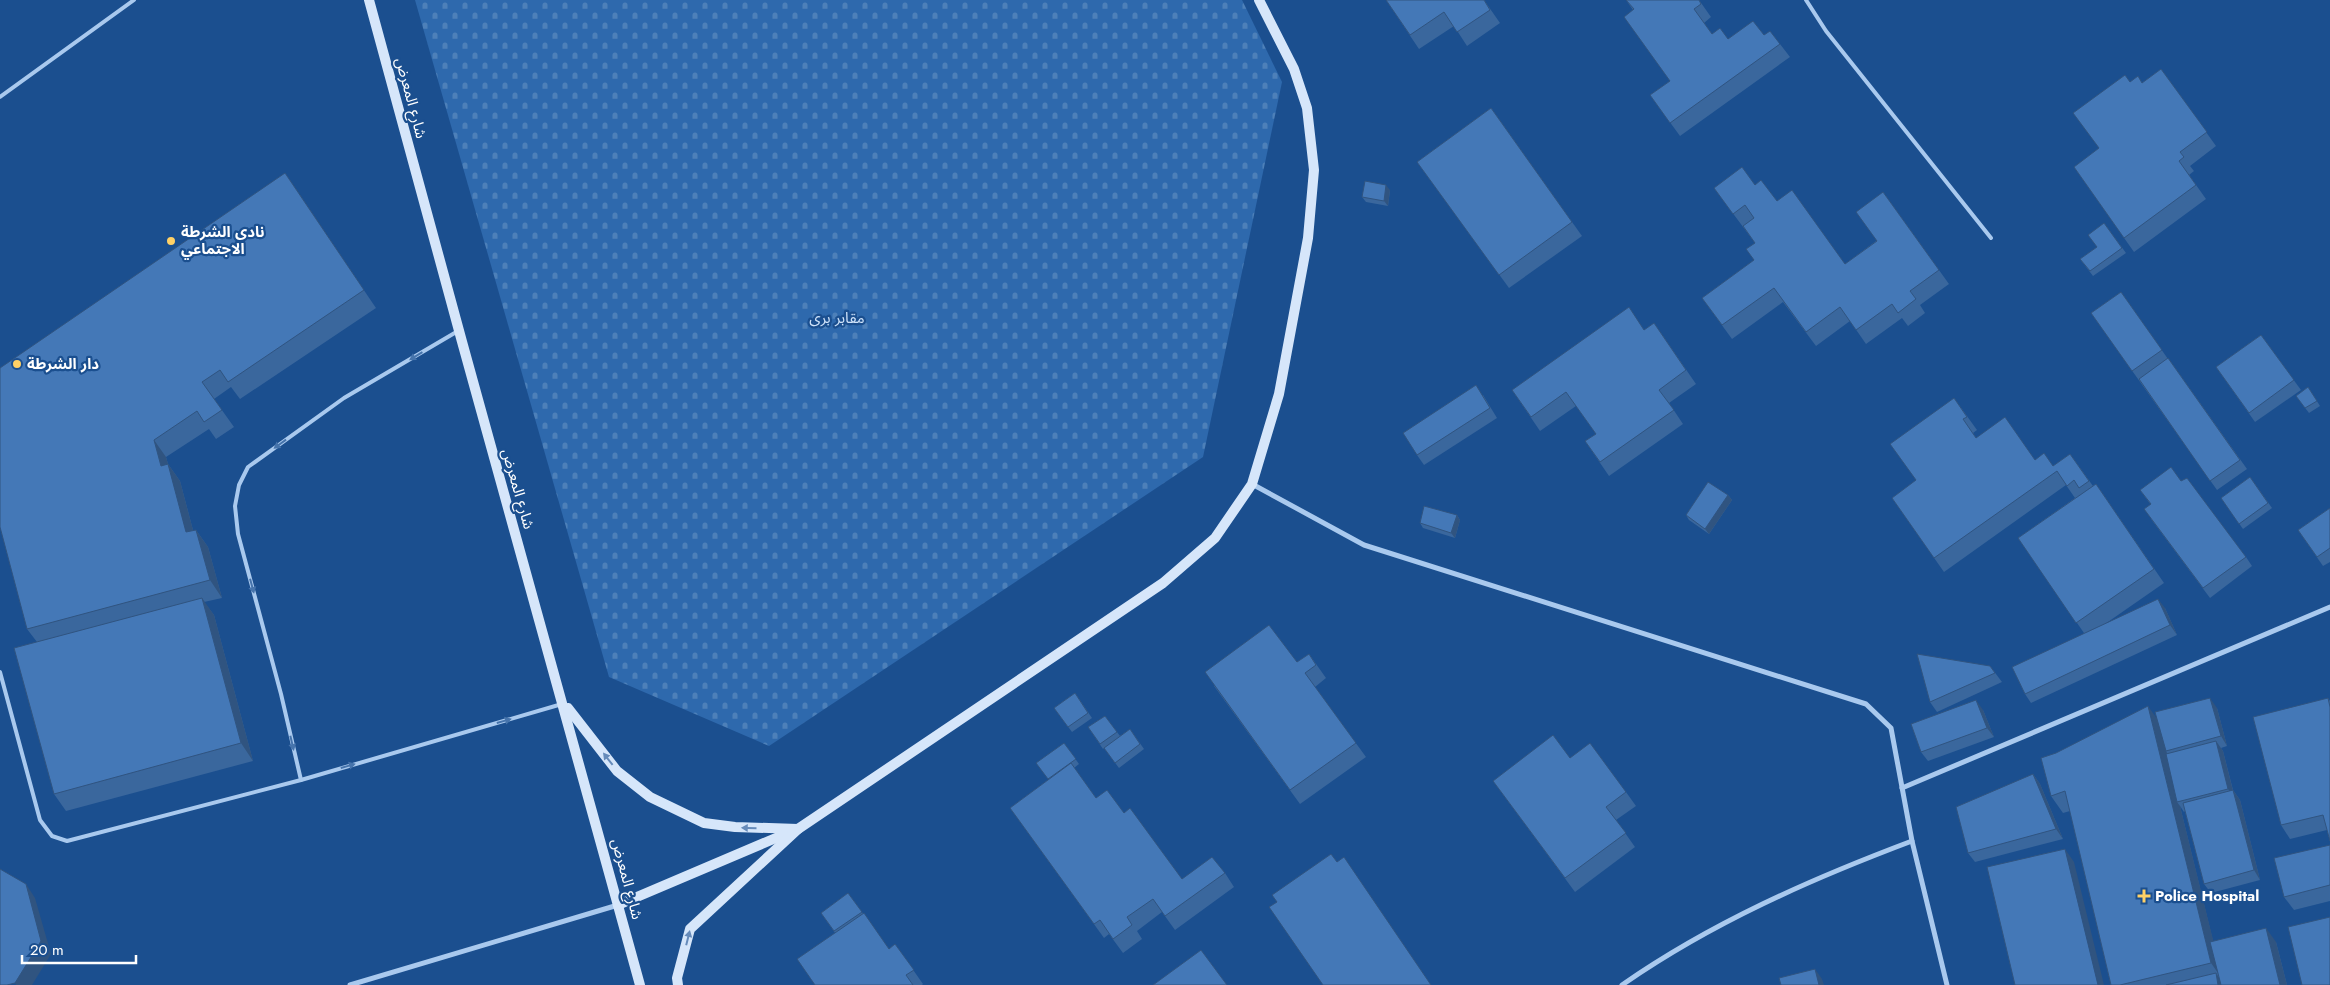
<svg xmlns="http://www.w3.org/2000/svg" width="2330" height="985" viewBox="0 0 2330 985" font-family="Jost,'Noto Sans Arabic',sans-serif">
<defs>
<pattern id="cemetery-stones" width="16" height="16" patternUnits="userSpaceOnUse" patternTransform="scale(1.25)"><rect width="16" height="16" fill="#2e69ad"/><path d="M2 7V4a2 2 0 0 1 4 0v3zM10 15v-3a2 2 0 0 1 4 0v3z" fill="#4d80b9"/></pattern>
</defs>
<rect width="100%" height="100%" fill="#1b4f8f"/>
<!-- cemetery -->
<path fill="url(#cemetery-stones)" d="M415 0H1242L1282 82 1203 457 769 746 609 677Z"/>
<g fill="none" stroke-linecap="round" stroke-linejoin="round">
<!-- lane -->
<g stroke="#a9c9ee" stroke-width="4">
<path d="M1806 0 1826 31 1991 238"/>
<path d="M0 97 134 0"/>
<path d="M0 672 40 820 52 836 67 841 301 780 562 704"/>
<path d="M301 780 281 694 238 534 235 506 239 485 248 467 344 398 458 331"/>
</g>
<!-- street -->
<g stroke="#a9c9ee" stroke-width="5">
<path d="M1252 484 1364 545 1866 704 1891 728 1912 841C1811 879 1711 923 1622 985"/>
<path d="M1902 788 2330 607"/>
<path d="M1912 841 1947 985"/>
<path d="M350 985 618 905"/>
</g>
<!-- secondary -->
<g stroke="#d6e6fa" stroke-width="10">
<path d="M369 0C457 329 550 656 640 985"/>
<path d="M568 708 617 771 650 797 704 823 735 827 798 829"/>
<path d="M618 905 790 832"/>
<path d="M678 985 677 978 690 929 798 829 1163 583 1215 538 1252 484 1279 394 1308 238 1314 170 1307 108 1294 69 1259 0"/>
</g>
</g>
<!-- wall -->
<g fill="#3a679d">
<path d="M1386 0H1484L1500 23 1467 46 1454 26 1419 49Z"/>
<path d="M1626 0H1699L1711 17 1704 23 1712 34 1728 39 1764 35 1780 44 1790 57 1680 136 1650 95 1670 81 1633 10Z"/>
<path d="M2161 69 2216 146 2190 166 2194 171 2189 175 2206 199 2134 252 2074 167 2099 149 2130 82 2142 83Z"/>
<path d="M1491 108 1582 236 1509 288 1417 162Z"/>
<path d="M285 173 376 308 240 399 231 387 214 399 234 427 216 439 209 429 166 457 168 464 180 481 193 530H196L208 547 222 598 204 602 214 615 253 761 66 811 54 794 37 642 27 629Z"/>
<path d="M1755 185 1777 201 1845 264 1876 241 1883 192 1949 284 1920 305 1925 313 1908 326 1902 318 1866 344 1850 321 1816 346 1783 302 1732 339 1702 298 1754 260 1755 243 1714 188Z"/>
<path d="M1390 190 1388 206 1366 202 1362 197Z"/>
<path d="M2104 223 2126 253 2093 276 2080 259 2097 247Z"/>
<path d="M2121 292 2168 359V358L2247 469 2217 490 2091 313Z"/>
<path d="M1654 323 1696 384 1669 403 1683 424 1609 476 1585 441 1596 434 1576 406 1540 431 1512 390 1645 330Z"/>
<path d="M2261 335 2301 390 2255 422 2216 367Z"/>
<path d="M2308 387 2320 406 2309 413 2296 396Z"/>
<path d="M1483 395 1497 418 1424 465 1417 455Z"/>
<path d="M1954 398 1977 430 1973 433 1976 438 2035 460 2053 466 2070 454 2093 486 2096 484 2164 583 2105 624 2165 608 2177 635 2031 703 2025 694 2084 633 2018 538 2075 498 2066 485 1944 572 1892 498 1916 481Z"/>
<path d="M2250 477 2272 508 2243 529 2221 498Z"/>
<path d="M2140 490 2246 557 2252 566 2210 598 2151 519V505Z"/>
<path d="M1728 495 1732 500 1709 534 1689 520 1686 515Z"/>
<path d="M2330 508V562L2323 566 2298 530Z"/>
<path d="M1457 515 1460 520 1455 538 1423 528 1420 523Z"/>
<path d="M1309 654 1326 678 1315 687 1366 757 1300 804 1214 686 1297 662Z"/>
<path d="M1990 666 2002 682 1937 712 1930 702Z"/>
<path d="M1075 693 1092 718 1072 732 1054 708Z"/>
<path d="M2328 698 2330 701V841L2327 830 2290 839 2281 825Z"/>
<path d="M2217 708 2227 746 2221 748 2223 751 2233 790 2240 800 2260 880 2211 893 2204 884 2185 811 2184 812 2180 806 2213 941 2276 942 2287 985H2111L2070 811 2063 813 2051 796 2056 753 2157 719Z"/>
<path d="M1983 710 1994 737 1928 761 1921 752Z"/>
<path d="M1105 716 1120 736 1130 729 1144 749 1119 768 1104 748 1103 749 1088 727Z"/>
<path d="M1064 743 1079 764 1074 768 1096 798 1124 813 1182 879 1225 873 1234 887 1175 930 1162 912 1137 931 1142 939 1123 953 1109 934 1104 938 1010 808 1048 780Z"/>
<path d="M1570 758 1626 792 1636 806 1616 820 1635 847 1575 892 1493 781Z"/>
<path d="M2033 774 2040 784 2063 839 1975 862 1968 853Z"/>
<path d="M2330 845V901L2294 910 2284 897Z"/>
<path d="M848 893 889 949 895 944 923 984 922 985H815L835 933 821 913Z"/>
</g>
<!-- shaded-wall -->
<g fill="#305480">
<path d="M285 173 297 190 376 308 364 290Z"/>
<path d="M1386 185 1390 190 1388 206 1384 201Z"/>
<path d="M154 440 166 457 168 464 180 481 198 549 186 532 161 466Z"/>
<path d="M1728 495 1732 500 1709 534 1705 529Z"/>
<path d="M1457 515 1460 520 1455 538 1451 533Z"/>
<path d="M196 530 208 547 222 598 210 580Z"/>
<path d="M202 598 214 615 253 761 241 743Z"/>
<path d="M2158 599 2165 608 2177 635 2170 625Z"/>
<path d="M2210 698 2217 708 2227 746 2221 736Z"/>
<path d="M1976 700 1983 710 1994 737 1987 728Z"/>
<path d="M2148 706 2160 723 2166 751 2167 753 2179 802H2177L2180 806 2223 980 2211 963Z"/>
<path d="M2216 741 2223 751 2235 799 2228 789Z"/>
<path d="M2033 774 2040 784 2063 839 2056 829Z"/>
<path d="M2233 790 2240 800 2260 880 2254 870Z"/>
<path d="M2065 849 2074 862 2104 985H2098Z"/>
<path d="M26 884 35 898 51 954 32 985H16L15 983Z"/>
<path d="M2266 928 2276 942 2287 985H2280Z"/>
<path d="M1815 969 1822 979 1824 985H1819Z"/>
<path d="M2216 973 2224 985H2218Z"/>
</g>
<!-- building -->
<g fill="#4478b7" stroke="#305480">
<path d="M1386 0H1484L1490 10 1457 32 1444 12 1410 35Z"/>
<path d="M1626 0H1699L1701 4 1694 9 1712 34 1720 28 1728 39 1753 21 1764 35 1770 31 1780 44 1670 123 1650 95 1670 81 1624 17 1634 9Z"/>
<path d="M2161 69 2207 132 2180 152 2184 157 2179 161 2196 185 2124 238 2074 167 2099 148 2073 113 2125 75 2130 82 2138 76 2142 83Z"/>
<path d="M1491 108 1572 222 1499 275 1417 162Z"/>
<path d="M1742 167 1755 185 1761 180 1777 201 1792 190 1845 264 1877 241 1856 212 1883 192 1939 270 1910 291 1916 299 1898 313 1892 304 1856 330 1840 307 1806 332 1774 288 1722 325 1702 298 1754 260 1746 249 1755 243 1743 226 1754 218 1745 205 1733 214 1714 188Z"/>
<path d="M285 173 364 290 228 382 220 370 202 382 222 410 204 422 197 411 154 440 161 466 168 464 186 532 196 530 210 580 27 629 0 527V368Z"/>
<path d="M1365 181 1386 185 1384 201 1362 197Z"/>
<path d="M2104 223 2122 248 2090 271 2080 259 2097 247 2088 235Z"/>
<path d="M2121 292 2162 350 2132 371 2091 313Z"/>
<path d="M1629 307 1644 330 1654 323 1686 370 1659 390 1674 410 1600 462 1585 441 1596 434 1566 392 1531 417 1512 390Z"/>
<path d="M2261 335 2294 380 2249 413 2216 367Z"/>
<path d="M2168 358 2240 460 2210 481 2139 379Z"/>
<path d="M1476 385 1490 408 1417 455 1403 433Z"/>
<path d="M2308 387 2317 401 2305 408 2296 396Z"/>
<path d="M1954 398 1967 417 1963 419 1976 438 2005 417 2035 460 2044 453 2053 466 2070 454 2089 481 2079 488 2074 480 2067 486 2057 471 1934 558 1892 498 1916 480 1890 444Z"/>
<path d="M2171 467 2181 481 2187 478 2246 557 2203 588 2144 509 2151 504 2140 490Z"/>
<path d="M2250 477 2268 503 2239 524 2221 498Z"/>
<path d="M1708 482 1728 495 1705 529 1686 515Z"/>
<path d="M2096 484 2154 569 2076 623 2018 538Z"/>
<path d="M1424 506 1457 515 1451 533 1420 523Z"/>
<path d="M2330 508V548L2317 557 2298 530Z"/>
<path d="M202 598 241 743 54 794 14 648Z"/>
<path d="M2158 599 2170 625 2025 694 2012 667Z"/>
<path d="M1269 625 1297 662 1309 654 1316 665 1305 673 1356 743 1290 790 1205 672Z"/>
<path d="M1917 654 1990 666 1995 673 1930 702Z"/>
<path d="M1075 693 1088 713 1068 727 1054 708Z"/>
<path d="M2210 698 2221 736 2166 751 2155 712Z"/>
<path d="M2328 698 2330 707V841L2323 815 2281 825 2253 717Z"/>
<path d="M1976 700 1987 728 1921 752 1911 724Z"/>
<path d="M2148 706 2211 963 2120 985H2111L2065 791 2051 796 2041 758 2056 753Z"/>
<path d="M1105 716 1117 732 1100 744 1088 727Z"/>
<path d="M1130 729 1140 744 1115 763 1104 748Z"/>
<path d="M1553 735 1570 758 1590 743 1626 792 1606 807 1626 833 1565 878 1493 781Z"/>
<path d="M2216 741 2228 789 2177 802 2166 754Z"/>
<path d="M1064 743 1076 759 1048 779 1036 763Z"/>
<path d="M1071 763 1096 798 1107 790 1124 813 1130 808 1182 879 1212 857 1225 873 1165 916 1153 899 1127 917 1132 925 1113 939 1100 920 1094 924 1010 808Z"/>
<path d="M2033 774 2056 829 1968 853 1956 807Z"/>
<path d="M2233 790 2254 870 2204 884 2183 803Z"/>
<path d="M2330 845V885L2284 897 2274 858Z"/>
<path d="M2065 849 2098 985H2015L1987 867Z"/>
<path d="M1331 854 1337 862 1344 857 1431 985H1323L1269 907 1277 902 1272 895Z"/>
<path d="M0 869 26 884 41 941 15 983 7 985H0Z"/>
<path d="M848 893 862 912 834 931 821 913Z"/>
<path d="M864 913 889 949 895 944 914 970 906 975 913 985H815L797 959Z"/>
<path d="M2330 917V985H2302L2288 927Z"/>
<path d="M2266 928 2280 985H2221L2210 942Z"/>
<path d="M1201 950 1227 985H1153Z"/>
<path d="M1815 969 1819 985H1781L1779 978Z"/>
<path d="M2216 973 2218 985H2166Z"/>
</g>
<!-- one-way arrows -->
<defs><path id="oneway-solid" d="M-6-.8H1V-3.2L6.5 0L1 3.2V.8H-6Z" transform="scale(1.25)"/></defs>
<g fill="#4674ac">
<use href="#oneway-solid" transform="translate(416 356) rotate(149)"/>
<use href="#oneway-solid" transform="translate(280 444) rotate(144)"/>
<use href="#oneway-solid" transform="translate(252 586) rotate(75)"/>
<use href="#oneway-solid" transform="translate(504 721) rotate(-16)"/>
<use href="#oneway-solid" transform="translate(292 743) rotate(77)"/>
<use href="#oneway-solid" transform="translate(348 766) rotate(-16)"/>
</g>
<g fill="#668bba">
<use href="#oneway-solid" transform="translate(608 759) rotate(-128)"/>
<use href="#oneway-solid" transform="translate(749 828) rotate(-179)"/>
<use href="#oneway-solid" transform="translate(688 938) rotate(-76)"/>
</g>
<!-- markers -->
<g fill="#ffd166" stroke="#1b4f8f" stroke-width="2">
<circle cx="171" cy="241" r="5"/>
<circle cx="17" cy="364" r="5"/>
<path d="M2141.5 888.5h5v5h5v5h-5v5h-5v-5h-5v-5h5z"/>
</g>
<g text-anchor="middle" stroke-width="4.5" stroke-linejoin="round" paint-order="stroke">
<!-- street labels -->
<g font-size="15" fill="#fff" stroke="#1b4f8f">
<text transform="translate(411 98) rotate(75)" y="5">شارع المعرض</text>
<text transform="translate(518 489) rotate(74)" y="5">شارع المعرض</text>
<text transform="translate(627 879) rotate(75)" y="5">شارع المعرض</text>
</g>
<!-- poi labels -->
<g font-size="15" font-weight="bold" fill="#fff" stroke="#1b4f8f" text-anchor="start">
<text x="181" y="237">نادي الشرطة<tspan x="181" dy="17">الاجتماعي</tspan></text>
<text x="27" y="369">دار الشرطة</text>
<text x="2155" y="901">Police Hospital</text>
</g>
<!-- park labels -->
<g font-size="15" fill="#cfe3fa" stroke="#1b4f8f">
<text x="837" y="323">مقابر برى</text>
</g>
</g>
<!-- scale -->
<path d="M22 955v8h114v-8" fill="none" stroke="#ffffff" stroke-width="2.5"/>
<text x="30" y="955" font-size="15" fill="#ffffff" stroke="#1b4f8f" stroke-width="4" paint-order="stroke">20 m</text>
</svg>
